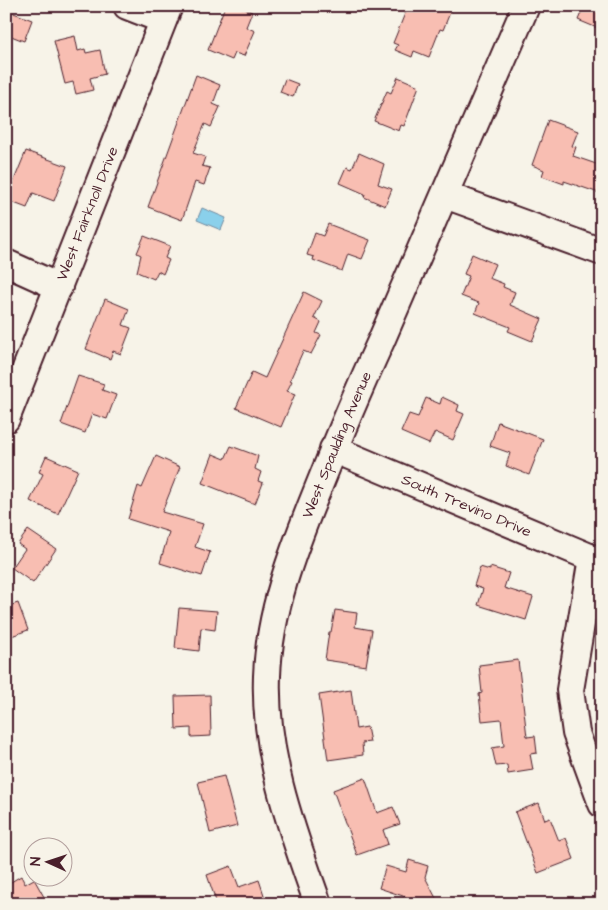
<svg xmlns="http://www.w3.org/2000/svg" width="608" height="910" viewBox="0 0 608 910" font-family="'Architects Daughter',sans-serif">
<rect width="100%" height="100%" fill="#f7f3e8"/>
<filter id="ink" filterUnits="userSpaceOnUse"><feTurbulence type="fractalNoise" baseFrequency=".02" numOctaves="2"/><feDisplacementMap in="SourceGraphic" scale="10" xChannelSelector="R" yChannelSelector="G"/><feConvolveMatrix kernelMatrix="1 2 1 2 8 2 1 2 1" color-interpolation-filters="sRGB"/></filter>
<g filter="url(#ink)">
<!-- water -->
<path fill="#8ad0eb" stroke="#70899e" d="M202 208 226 218 221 230 197 220Z"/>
<!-- building -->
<g fill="#f8beb2" stroke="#4a1f2b">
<path d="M225 6H238L252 12 246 27 255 31 244 56 235 53 232 60 208 50Z"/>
<path d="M408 6H443L451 10 443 30 440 29 429 57 414 51 412 57 395 50 398 45 393 43Z"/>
<path d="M584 6H602V30L578 20Z"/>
<path d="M6 10 32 20 24 41 6 34Z"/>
<path d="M75 36 78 51 85 49 86 53 100 50 105 74 90 78 93 90 76 94 73 82 65 84 54 41Z"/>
<path d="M196 75 220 85 213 104 220 107 211 127 205 124 193 153 205 157 202 166 210 168 204 185 195 182 182 220 148 207Z"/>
<path d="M398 77 419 86 404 126 401 125 399 131 374 121 387 91 391 93Z"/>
<path d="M285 79 298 84 293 97 280 92Z"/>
<path d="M548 120 578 131 572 146 576 147 573 156 602 166V194L564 181V184L542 176 544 170 532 165Z"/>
<path d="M26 151 67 166 54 201 33 193 27 208 6 200Z"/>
<path d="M359 153 384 164 378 184 392 189 385 206 364 197 365 194 340 183 347 167 352 169Z"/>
<path d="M328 224 370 240 362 259 348 254 342 271 313 260 314 257 307 255 315 233 323 236Z"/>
<path d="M144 236 170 246 165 258 169 260 163 274 158 271 154 279 137 272 141 255 137 253Z"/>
<path d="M472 254 495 264 489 278 504 284 503 287 515 292 510 305 542 319 532 341 508 331 510 327 475 313 479 303 461 296 469 276 464 274Z"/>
<path d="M304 292 322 301 314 318 321 322 316 333 321 335 311 354 303 351 290 380 292 381 287 391 295 394 281 427 236 408 252 372 265 378Z"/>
<path d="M105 299 129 309 123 325 131 328 121 354 113 351 110 359 86 349Z"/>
<path d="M78 376 104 384 102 390 116 395 107 419 92 414 85 433 61 424Z"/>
<path d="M442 397 459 405 457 411 464 414 453 440 435 432 429 444 401 432 409 414 418 417 426 398 440 404Z"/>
<path d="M498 422 543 439 529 475 506 466 510 453 490 446Z"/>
<path d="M231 446 258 456 255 469 261 472 258 481 263 483 255 504 202 483 213 454 225 459Z"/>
<path d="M46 456 78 470 58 514 30 501 43 474 39 472Z"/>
<path d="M156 456 180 467 162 512 203 524 195 547 210 552 202 576 160 563 169 532 128 519 138 486 142 488Z"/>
<path d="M28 530 56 549 33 583 12 568 25 549 18 544Z"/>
<path d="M480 567 490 570V567L509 573 504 588 533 597 526 620 478 605 483 589 474 586Z"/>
<path d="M18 603 28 630 6 638V607Z"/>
<path d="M179 608 217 611 215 630 201 628 199 651 175 648Z"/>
<path d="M335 610 357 613 355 627 372 630 366 666 325 660 329 632H331Z"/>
<path d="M518 660 527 737 535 736 537 753 530 754 533 770 508 774 507 765 496 766 492 748 504 746 501 719 482 721 479 694 482 693 479 665Z"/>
<path d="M351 690 356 729 367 727 370 742 362 743 363 755 328 760 319 695Z"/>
<path d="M210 695 211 736 191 737V728L176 729 175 696Z"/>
<path d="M224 776 237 826 210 833 198 782Z"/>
<path d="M365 778 377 813 393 807 400 824 383 830 388 844 357 855 333 790Z"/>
<path d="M539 803 545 820 550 818 559 841 566 838 574 859 538 873 515 812Z"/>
<path d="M409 860 428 866 425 877 439 904H404L406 897 379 888 386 866 406 872Z"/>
<path d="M231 866 239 887 259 880 267 904H217L207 875Z"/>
<path d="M21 876 25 884 34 879 48 904H9L6 898V885Z"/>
</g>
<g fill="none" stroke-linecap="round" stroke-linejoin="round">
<!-- minor casing -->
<g stroke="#4a1f2b" stroke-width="30">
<g id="minor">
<path d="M127 6 163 20"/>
<path d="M445 195 602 252"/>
<path d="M6 263 59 287"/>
<path id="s1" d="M6 419 169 6"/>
<path id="s2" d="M333 449 592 558 602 559"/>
<path d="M592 558 570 690 576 733 602 804"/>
<path id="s3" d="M318 904C292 830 264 756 267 676 269 612 293 550 317 491 337 441 358 391 381 341 430 230 478 118 526 6"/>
</g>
</g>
<!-- minor -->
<use href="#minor" stroke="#f7f3e8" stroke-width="26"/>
</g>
</g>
<g text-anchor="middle" stroke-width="4.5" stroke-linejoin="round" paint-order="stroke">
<!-- street labels -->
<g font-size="15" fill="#4a1f2b" stroke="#f7f3e8">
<text dy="5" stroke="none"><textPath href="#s1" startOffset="221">West Fairknoll Drive</textPath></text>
<text dy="5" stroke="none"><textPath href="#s3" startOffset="478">West Spaulding Avenue</textPath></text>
<text dy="5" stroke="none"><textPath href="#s2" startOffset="145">South Trevino Drive</textPath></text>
</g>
</g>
<!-- margin -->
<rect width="608" height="910" fill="none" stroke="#f7f3e8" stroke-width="25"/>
<rect x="12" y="12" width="583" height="885" fill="none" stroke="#4a1f2b" stroke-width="2" filter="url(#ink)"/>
<!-- north arrow -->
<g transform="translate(48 862) rotate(273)"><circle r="24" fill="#f7f3e8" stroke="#b29e9c"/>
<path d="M0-4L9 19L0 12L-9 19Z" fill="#4a1f2b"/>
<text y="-8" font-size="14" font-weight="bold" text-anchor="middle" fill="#4a1f2b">N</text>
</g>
</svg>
